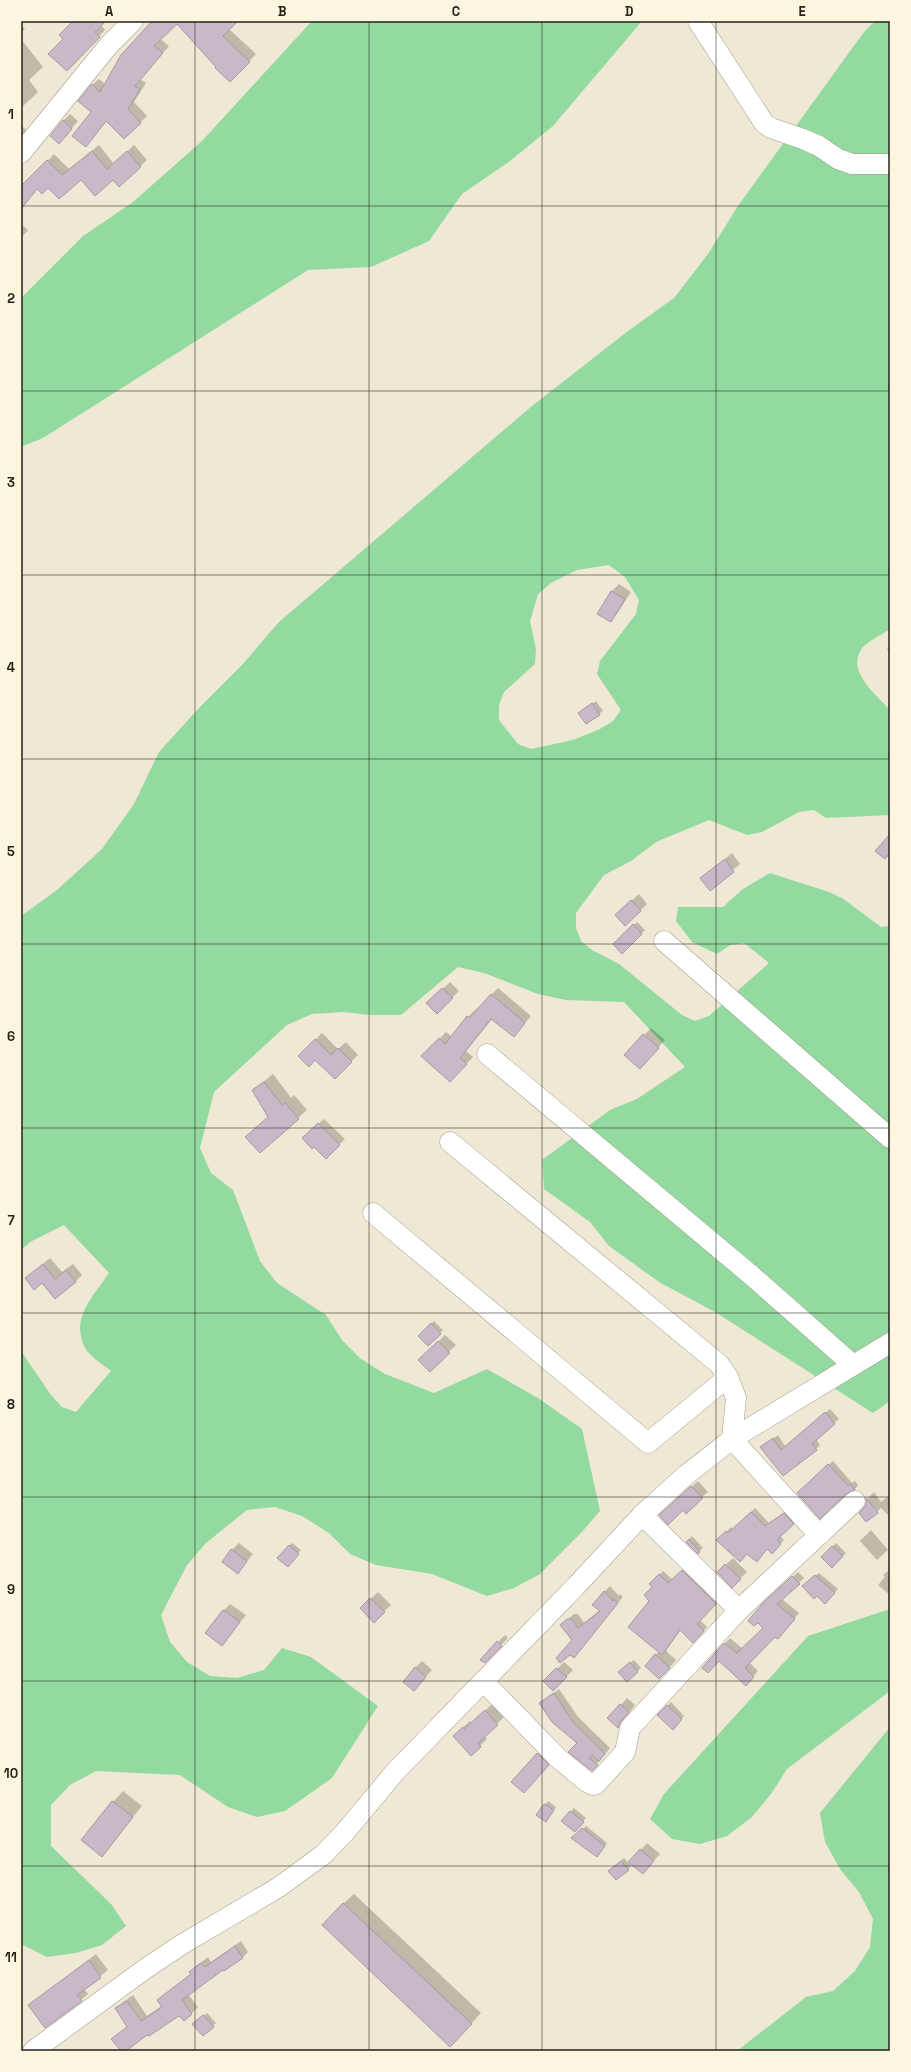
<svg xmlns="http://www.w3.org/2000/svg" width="911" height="2072" viewBox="0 0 911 2072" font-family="'Space Grotesk',sans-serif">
<rect width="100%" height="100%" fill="#eee8d4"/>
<!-- green -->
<g fill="#92da9f" fill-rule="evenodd">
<path d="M312 21H642L553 126 510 161 462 194 429 241 371 267 308 270 43 438 21 447V298L83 236 133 202 202 141Z"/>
<path d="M875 21H890V631H887C879 636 869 641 863 647 844 670 876 694 890 710V815L826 818 814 810 799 812 762 832 747 835 709 820 656 842 631 861 604 875 576 913V928L581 941 592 950 619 964 682 1015 695 1021 709 1016 769 963 744 943 730 945 717 954 692 942 676 921 678 907H723L743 889 770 873 829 892 842 898 881 927 890 926V1401L873 1413 715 1312 659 1282 609 1246 590 1222 544 1189 542 1160 610 1110 637 1099 685 1067 624 1002 566 1000 538 994 484 973 458 967 401 1015H371L343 1012 312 1014 287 1025 214 1092 200 1148 211 1173 233 1190 260 1261 277 1283 326 1315 342 1340 361 1359 385 1374 434 1393 487 1369 538 1398 582 1429 600 1511 581 1533 540 1574 514 1588 487 1596 432 1574 376 1565 350 1554 329 1533 302 1516 275 1507 247 1510 206 1543 187 1565 161 1615 170 1642 187 1662 210 1676 237 1678 264 1670 282 1648 311 1657 378 1706 332 1778 285 1811 257 1817 228 1807 180 1775 96 1771 70 1785 51 1805V1846L111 1904 126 1926 102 1945 76 1953 47 1957 21 1944V1351L51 1395 62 1407 76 1412 111 1371C104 1365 90 1357 85 1348 70 1318 93 1297 109 1273L64 1225 30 1242 21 1250V916L57 890 102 849 134 804 159 752 200 707 242 665 279 622 532 406 628 331 674 298 708 254 738 206 864 32ZM609 565 625 577 639 600 636 614 600 661 597 674 621 710 613 721 600 729 573 740 531 749 518 744 499 720V705L504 692 535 664 536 649 530 621 538 594 551 583 577 570Z"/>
<path d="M890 1609V1691L787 1769 771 1794 752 1817 727 1836 700 1844 672 1839 650 1819 664 1794 808 1636Z"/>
<path d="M890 1727V2051H737L806 1997 833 1991 855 1971 870 1947 873 1919 859 1892 840 1869 825 1842 820 1813Z"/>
</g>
<!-- shadow -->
<g fill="#0003">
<path d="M74 21H105L101 25 105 30 67 70 64 39Z"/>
<path d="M153 21H237L229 29 256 54 230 81 181 26 176 24 160 39 169 46 140 79 146 83 134 102 147 116 124 138 107 121 86 145 92 112V85L99 79 106 85Z"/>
<path d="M21 24 25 29 21 33Z"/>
<path d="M21 39 43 67 29 80 38 92 21 108Z"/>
<path d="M70 114 78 121 65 136 63 121Z"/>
<path d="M21 125 26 130 21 135Z"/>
<path d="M99 145 114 164 134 145 147 160 119 186 113 179 81 178 38 188 25 202 21 199V189L54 154 69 169Z"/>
<path d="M21 224 28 230 21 238Z"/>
<path d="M619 584 631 592 617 614 610 621 598 614 612 591Z"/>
<path d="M890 646V653L887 649Z"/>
<path d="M596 701 603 711 586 723 583 710Z"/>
<path d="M732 853 740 864 710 889 702 878Z"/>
<path d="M639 894 647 904 640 911 623 908Z"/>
<path d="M637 922 645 930 622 952 615 944Z"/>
<path d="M450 982 459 991 437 1012 428 1003Z"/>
<path d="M498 988 531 1016 514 1036 492 1019 466 1051 473 1057 450 1081 423 1056 446 1032 452 1037 468 1017 475 1010 476 1011Z"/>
<path d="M651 1028 665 1040 640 1068 626 1055Z"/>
<path d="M322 1033 338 1049 346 1042 358 1055 335 1078 315 1059 299 1056Z"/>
<path d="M273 1074 291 1098 294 1095 307 1110 260 1152 268 1117 253 1090Z"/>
<path d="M324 1119 345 1139 326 1158 314 1146 308 1133Z"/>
<path d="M50 1258 62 1272 73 1264 82 1275 75 1282H42L26 1278Z"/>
<path d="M434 1321 443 1330 428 1345 419 1336Z"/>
<path d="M445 1335 456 1345 430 1370 420 1360Z"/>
<path d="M830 1409 839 1419 816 1439 820 1445 816 1449 783 1475 761 1447 778 1435 785 1446Z"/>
<path d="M833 1461 852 1483 855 1481 858 1485 855 1489 847 1492 802 1489Z"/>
<path d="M698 1481 708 1492 702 1497 683 1509 666 1510Z"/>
<path d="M874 1492 881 1502 890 1495V1512L888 1515 881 1508 867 1521V1499Z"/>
<path d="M755 1508 769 1523 788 1510 797 1520 780 1536 784 1540 776 1548H768L747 1553 718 1540 731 1527 733 1529Z"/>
<path d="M871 1530 888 1550 877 1560 860 1541Z"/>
<path d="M692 1536 703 1548 698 1552 687 1542Z"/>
<path d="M239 1543 253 1554 238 1572 232 1550Z"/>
<path d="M292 1543 301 1550 291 1562 289 1546Z"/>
<path d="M836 1543 846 1553 832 1566 823 1557Z"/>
<path d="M733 1558 747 1572 732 1586 718 1572Z"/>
<path d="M687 1567 719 1599 700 1620 707 1627 693 1642 681 1629 666 1651 676 1660 666 1671 646 1666 659 1651 650 1601 653 1587 650 1584 663 1571 673 1580Z"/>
<path d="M890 1569V1595L878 1585 885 1577 883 1575Z"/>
<path d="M798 1572 804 1578 782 1599 799 1613 782 1633 775 1636 749 1662 758 1671 746 1685 719 1660 703 1667 730 1638 743 1649 765 1627 763 1605Z"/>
<path d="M819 1573 838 1589 825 1603 807 1583Z"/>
<path d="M610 1586 619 1596 620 1594 623 1597 579 1651 561 1625 574 1614H578L584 1623 600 1610 604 1592Z"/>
<path d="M378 1592 391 1605 374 1621 361 1608Z"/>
<path d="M230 1604 246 1615 222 1644 223 1611Z"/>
<path d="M505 1635 508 1638 485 1662 498 1642Z"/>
<path d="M634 1660 641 1668 627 1680 623 1669Z"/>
<path d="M422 1661 432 1670 414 1690 415 1668Z"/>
<path d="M564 1662 573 1670 553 1690 545 1681Z"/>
<path d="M559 1689 578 1717 610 1748 592 1770 579 1743 540 1703Z"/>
<path d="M627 1698 635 1705 618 1727 621 1705Z"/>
<path d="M671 1702 684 1716 676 1726 659 1715Z"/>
<path d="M492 1704 504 1717 484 1736 487 1739 471 1755 461 1729 470 1721 472 1723Z"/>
<path d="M544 1747 555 1758 530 1785 512 1782Z"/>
<path d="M123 1791 142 1806 102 1855 113 1802Z"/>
<path d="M548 1801 556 1807 549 1817 537 1815Z"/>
<path d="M574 1808 586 1818 578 1828 563 1821Z"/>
<path d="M586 1826 607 1843 600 1853 573 1838Z"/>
<path d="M647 1843 660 1854 649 1866 630 1862Z"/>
<path d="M624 1858 631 1866 628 1869 613 1868Z"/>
<path d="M354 1894 481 2013 461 2035 343 1904Z"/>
<path d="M241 1941 248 1952 243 1957 224 1970 223 1968 188 1994 198 2007 192 2013 184 2020 179 2015 122 2051 113 2039 128 2026 116 2009 122 2003 133 1995 147 2016 163 2005 159 2000 192 1974 190 1972 196 1966 208 1957 211 1962Z"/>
<path d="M96 1954 108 1970 84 1989 88 1994 81 2000 30 2005Z"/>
<path d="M207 2013 216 2023 213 2026 197 2021Z"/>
</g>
<!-- building -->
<g fill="#c9b9c8" stroke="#a798a6">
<path d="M73 21H106L95 32 100 37 67 71 48 54 63 39 59 35Z"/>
<path d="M152 21H238L223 36 250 62 230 82 215 68 216 67 177 24 154 46 163 53 135 86 140 89 128 109 141 123 124 139 106 121 86 147 72 136 91 112 78 101 92 84 100 92 121 55Z"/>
<path d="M63 120 72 129 59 144 50 136Z"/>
<path d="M92 151 107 169 127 151 141 167 119 187 113 180 95 196 81 180 59 199 48 188 42 194 37 189 21 209V186L47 160 62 175Z"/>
<path d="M611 591 625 599 611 622 597 614Z"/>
<path d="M592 703 600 715 586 724 578 713Z"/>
<path d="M890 834V853L885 859 875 851Z"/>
<path d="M725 859 734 872 710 891 700 878Z"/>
<path d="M631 900 641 911 625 926 615 915Z"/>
<path d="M633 924 642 934 622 954 613 944Z"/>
<path d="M442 988 453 998 437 1014 426 1003Z"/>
<path d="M491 994 525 1023 514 1037 491 1019 460 1058 467 1064 450 1082 421 1056 439 1038 445 1044 467 1016 469 1018Z"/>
<path d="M643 1034 659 1048 640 1069 624 1055Z"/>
<path d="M315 1039 331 1055 338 1048 352 1062 335 1079 315 1060 309 1067 298 1056Z"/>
<path d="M264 1082 282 1105 285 1103 299 1119 260 1153 245 1137 268 1117 252 1090Z"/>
<path d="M318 1123 340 1145 326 1159 314 1147 312 1149 302 1138Z"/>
<path d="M43 1264 55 1279 66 1270 76 1282 55 1299 42 1283 34 1290 25 1278Z"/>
<path d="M431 1323 441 1334 428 1346 418 1336Z"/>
<path d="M438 1341 450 1353 430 1372 418 1360Z"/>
<path d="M825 1412 835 1424 812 1444 817 1450 783 1476 760 1447 773 1438 781 1450Z"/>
<path d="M828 1464 848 1486 850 1484 855 1490 847 1493 820 1519 797 1493Z"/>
<path d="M691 1486 703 1498 686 1514 683 1510 668 1525 659 1515Z"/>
<path d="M866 1498 878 1513 866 1522 859 1513 866 1505Z"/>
<path d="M751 1512 765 1526 784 1513 794 1524 777 1540 781 1544 772 1554 767 1549 757 1562 747 1554 740 1562 716 1540 726 1531 728 1533Z"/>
<path d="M689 1539 700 1552 698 1554 686 1542Z"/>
<path d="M289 1545 299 1554 288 1567 277 1558Z"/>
<path d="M832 1546 843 1556 832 1568 821 1557Z"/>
<path d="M231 1549 247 1561 238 1574 222 1562Z"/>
<path d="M725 1564 741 1579 732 1588 717 1572Z"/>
<path d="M682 1570 716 1604 697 1624 704 1631 693 1643 680 1630 662 1655 628 1627 649 1601 644 1595 652 1587 649 1584 659 1574 668 1583Z"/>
<path d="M815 1575 835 1593 825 1604 817 1596 814 1599 802 1586Z"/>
<path d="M792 1576 800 1584 777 1604 795 1619 778 1639 775 1637 745 1668 754 1677 746 1686 719 1661 708 1673 702 1668 724 1643 737 1653 763 1628 758 1623 754 1626 748 1621 762 1604Z"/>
<path d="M604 1591 613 1601 614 1599 618 1603 574 1658 570 1655 560 1663 556 1658 572 1640 560 1625 567 1619H572L578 1628 600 1611 592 1605Z"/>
<path d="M370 1598 385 1612 374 1623 360 1608Z"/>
<path d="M223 1610 240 1622 222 1646 205 1633Z"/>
<path d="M497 1641 502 1646 485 1663 480 1660Z"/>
<path d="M655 1654 670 1668 659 1679 645 1666Z"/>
<path d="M630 1662 638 1672 627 1682 618 1672Z"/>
<path d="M415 1667 426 1677 414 1691 403 1682Z"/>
<path d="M556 1668 567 1677 553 1691 543 1681Z"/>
<path d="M554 1693 573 1722 605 1754 599 1761 592 1755 589 1758 598 1765 592 1771 568 1752 577 1743 552 1722 539 1703Z"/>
<path d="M620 1704 629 1712 621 1721 618 1728 607 1718Z"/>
<path d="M667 1705 682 1719 673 1730 657 1715Z"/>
<path d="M485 1710 498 1725 478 1743 481 1747 471 1756 453 1736 463 1727 464 1729Z"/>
<path d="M537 1753 549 1765 524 1793 511 1782Z"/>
<path d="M112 1801 133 1817 102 1857 81 1840Z"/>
<path d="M544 1804 554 1810 546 1822 536 1815Z"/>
<path d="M570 1811 584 1822 575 1832 561 1821Z"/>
<path d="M582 1828 605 1846 597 1857 571 1838Z"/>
<path d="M640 1849 654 1861 643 1874 628 1862Z"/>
<path d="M621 1861 629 1870 616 1880 608 1871Z"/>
<path d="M343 1903 472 2024 450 2047 322 1925Z"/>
<path d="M235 1946 243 1958 224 1971 223 1970 182 2000 192 2014 184 2021 179 2016 149 2036 147 2035 126 2051H121L111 2039 127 2027 115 2008 127 2001 141 2021 162 2007 157 2000 191 1974 189 1972 201 1963 205 1967Z"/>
<path d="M89 1960 101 1978 77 1995 82 2001 45 2028 28 2005Z"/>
<path d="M203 2015 214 2027 203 2036 192 2024Z"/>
</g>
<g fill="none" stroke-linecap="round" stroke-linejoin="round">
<!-- minor casing -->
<g stroke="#a29d8a" stroke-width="21">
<g id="minor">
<path d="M698 21 764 123 771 128 803 139 819 146 838 159 852 164H890"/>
<path d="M21 153 109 45 133 21"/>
<path d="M664 941 890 1138"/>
<path d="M487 1054 751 1275 853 1365"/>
<path d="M450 1142 719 1364 728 1377 736 1398 732 1439 819 1535"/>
<path d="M373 1213 648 1443 728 1377"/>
<path d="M642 1515 739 1610"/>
<path d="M484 1682 558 1758 587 1782 593 1785 596 1784 625 1752 630 1728 739 1610 855 1501"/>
<path d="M33 2051 145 1969 181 1945 279 1887 324 1854 345 1832 395 1772 576 1586 642 1515 686 1475 732 1439 890 1343"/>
</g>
</g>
<!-- minor -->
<use href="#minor" stroke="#fff" stroke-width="20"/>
</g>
<!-- grid -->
<path fill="none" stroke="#24221a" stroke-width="1" stroke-opacity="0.55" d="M195 21V2051M369 21V2051M542 21V2051M716 21V2051M21 206H890M21 391H890M21 575H890M21 759H890M21 944H890M21 1128H890M21 1313H890M21 1497H890M21 1681H890M21 1866H890"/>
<!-- border -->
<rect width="911" height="2072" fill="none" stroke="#fcf6e1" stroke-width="44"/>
<rect x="22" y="22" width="867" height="2028" fill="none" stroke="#24221a" stroke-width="1.5"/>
<g font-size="13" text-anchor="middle" font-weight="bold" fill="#24221a">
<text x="109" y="16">A</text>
<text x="282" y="16">B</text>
<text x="456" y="16">C</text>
<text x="629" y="16">D</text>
<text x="802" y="16">E</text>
<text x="11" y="119">1</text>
<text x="11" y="303">2</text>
<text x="11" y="487">3</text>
<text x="11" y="672">4</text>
<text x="11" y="856">5</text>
<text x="11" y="1041">6</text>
<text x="11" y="1225">7</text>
<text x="11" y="1409">8</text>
<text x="11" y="1594">9</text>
<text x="11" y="1778">10</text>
<text x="11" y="1962">11</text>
</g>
</svg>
